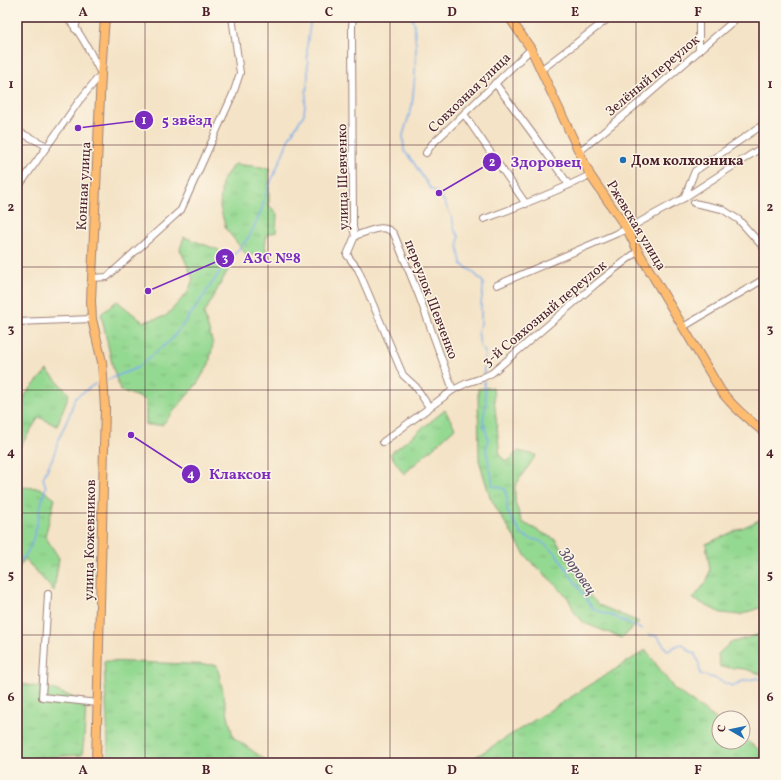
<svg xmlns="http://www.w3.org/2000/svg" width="781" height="780" viewBox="0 0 781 780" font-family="Vollkorn,serif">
<defs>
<pattern id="grass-tufts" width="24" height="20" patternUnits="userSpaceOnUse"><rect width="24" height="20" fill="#94d992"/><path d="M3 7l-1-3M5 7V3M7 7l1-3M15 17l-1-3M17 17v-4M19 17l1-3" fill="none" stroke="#81ba7e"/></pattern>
</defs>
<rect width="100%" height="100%" fill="#fcf5e5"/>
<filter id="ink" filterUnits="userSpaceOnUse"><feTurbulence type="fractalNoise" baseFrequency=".025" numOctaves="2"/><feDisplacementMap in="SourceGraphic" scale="8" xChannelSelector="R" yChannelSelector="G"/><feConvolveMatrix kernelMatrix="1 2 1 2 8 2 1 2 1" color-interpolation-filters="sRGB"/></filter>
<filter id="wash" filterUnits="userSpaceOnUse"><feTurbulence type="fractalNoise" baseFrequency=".012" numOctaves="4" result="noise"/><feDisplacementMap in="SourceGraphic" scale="16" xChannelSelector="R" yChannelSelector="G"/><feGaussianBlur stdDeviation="0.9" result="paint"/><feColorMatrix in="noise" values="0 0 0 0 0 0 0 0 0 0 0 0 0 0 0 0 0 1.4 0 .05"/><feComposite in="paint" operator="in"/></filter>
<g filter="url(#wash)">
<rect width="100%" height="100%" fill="#f4e3c6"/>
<!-- grass -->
<g fill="url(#grass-tufts)" stroke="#6f7c5e">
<path d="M234 164 269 168V205L277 214 276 232 267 234 265 246 268 256H259L245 253 226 229 220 207 222 181Z"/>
<path d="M184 237 219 250 229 268 204 314 213 344 209 364 197 384 162 425H146V400L120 390 113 368 101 314 117 301 143 322 166 316 188 292 193 279 180 249Z"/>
<path d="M47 370 69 394 57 426 39 417 17 452V419L20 417 25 395Z"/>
<path d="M493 387 500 456 507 462 518 451 536 455 515 486V502L522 522 556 540 590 596 599 605 639 622 622 638 584 623 575 613 568 598 553 582 527 558 499 513 490 497 479 460 478 389Z"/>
<path d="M445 410 455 428 404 474 390 454Z"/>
<path d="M17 487 40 488 55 499 45 536 59 558 54 591 25 559 17 570Z"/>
<path d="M764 518V607L756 609 740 615 721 613 693 599 707 581 710 570 706 544Z"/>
<path d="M764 633V675L745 669 720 667 718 654 730 643Z"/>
<path d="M646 650 674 689 719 721V742H743V738L764 753V763H466Z"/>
<path d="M104 661 217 665 233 737 270 763H107L108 744Z"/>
<path d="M17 683 55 690 86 703 84 739 82 755 33 758 32 763H17Z"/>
</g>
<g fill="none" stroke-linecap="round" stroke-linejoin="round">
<!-- stream -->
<g stroke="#7faee9" stroke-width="1.5">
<path d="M411 17 414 23 416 47 415 74 412 106 403 135 404 151 414 163 422 176 427 183 431 189 439 193 445 203 452 218 455 231 459 236C457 246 459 255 462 265L472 271 483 282V289L481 304V324L478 330 480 346 485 352 484 373"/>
<path d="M107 380 137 368 172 339 194 310 221 270 231 258 249 237 260 214 267 191 282 156 289 138 304 114 308 77 307 46 311 17"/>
<path d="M484 381 486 403 483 421 488 439 486 450 492 478V485L498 487 505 489 507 499V511L521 534 529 538 540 541 555 552 593 609 610 615 641 629"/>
<path d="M17 563C20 561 24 558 26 555 38 534 38 509 46 487L43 478 53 457 60 436 69 416 75 398 95 384"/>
<path d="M649 635 657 636 668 651 678 645 683 644 687 649 695 654 699 664 700 674 714 678 732 686 743 681 758 678 764 683"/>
</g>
</g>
</g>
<g filter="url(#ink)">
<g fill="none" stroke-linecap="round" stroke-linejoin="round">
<!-- minor casing -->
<g stroke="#9f8178" stroke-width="8">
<g id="minor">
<path d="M353 17 352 26 353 227 355 236 347 255 358 269 403 375 416 387 429 407"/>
<path d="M75 29 77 21 81 17"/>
<path d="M699 51V17"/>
<path d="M541 70 605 21 608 17"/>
<path d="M495 83 532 133 569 185"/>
<path d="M464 114 526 204"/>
<path d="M17 131 47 146"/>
<path d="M580 151 641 101 738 17"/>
<path d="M426 153 432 144 446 131 531 49"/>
<path d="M17 189 79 101 101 74C93 57 79 29 66 17"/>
<path d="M684 198 695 171 764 124"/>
<path d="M694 203 722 209 739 220 764 248"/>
<path d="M484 219C520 206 556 192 590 175"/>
<path d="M355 236C367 232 384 222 394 234L419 296 453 390"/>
<path d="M92 278 107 277 181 210 233 94 240 73 232 17"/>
<path d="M497 285 627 229 684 198 764 146"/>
<path d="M17 322 92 319"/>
<path d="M683 327 764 279"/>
<path d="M383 442 453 390 467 383 482 378 492 373 597 283 638 251"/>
<path d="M48 594 42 697 98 703"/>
</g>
</g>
<!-- major casing -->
<g stroke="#9f8178" stroke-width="10">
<g id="major">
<path d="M509 17 531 49 590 175 627 229 638 251 721 391C733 407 748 419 764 432"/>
<path d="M96 763 105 408 102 362 92 319 91 301 101 74 105 17"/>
</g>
</g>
<!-- minor -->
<use href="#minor" stroke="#fff" stroke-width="6"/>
<!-- major -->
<use href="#major" stroke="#febc70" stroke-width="8"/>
</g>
</g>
<!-- grid -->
<path fill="none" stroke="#4a1f2b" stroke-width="1" stroke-opacity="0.55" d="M145 17V763M268 17V763M390 17V763M513 17V763M636 17V763M17 145H764M17 267H764M17 390H764M17 513H764M17 635H764"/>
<!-- markers -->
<circle fill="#1f6fb2" stroke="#fcf5e5" stroke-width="1.5" cx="623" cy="160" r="4"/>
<g text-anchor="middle" stroke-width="3" stroke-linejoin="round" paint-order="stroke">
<!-- street labels -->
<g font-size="14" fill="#4a1f2b" stroke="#fcf5e5">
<text transform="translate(652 75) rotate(-40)" y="5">Зелёный переулок</text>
<text transform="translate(469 92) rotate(-44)" y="5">Совхозная улица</text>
<text transform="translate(342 177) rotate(-91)" y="5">улица Шевченко</text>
<text transform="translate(83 186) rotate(-87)" y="5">Конная улица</text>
<text transform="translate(637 225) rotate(59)" y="5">Ржевская улица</text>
<text transform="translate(432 299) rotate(69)" y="5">переулок Шевченко</text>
<text transform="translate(544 313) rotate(-40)" y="5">3-й Совхозный переулок</text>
<text transform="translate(89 540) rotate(-89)" y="5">улица Кожевников</text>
</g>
<!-- poi labels -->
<g font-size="14" font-weight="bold" fill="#4a1f2b" stroke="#fcf5e5" text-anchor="start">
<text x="631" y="165">Дом колхозника</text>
</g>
<!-- water labels -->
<g font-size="15" font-style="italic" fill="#5d516e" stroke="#fcf5e5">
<text transform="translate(578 571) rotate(55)" y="5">Здоровец</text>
</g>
</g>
<!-- callouts -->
<path fill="none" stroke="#7b2cbf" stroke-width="1.5" d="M78 128L144 120M439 193L492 162M148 291L225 258M131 435L191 474"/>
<g fill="#7b2cbf" stroke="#fcf5e5" stroke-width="1.5">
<circle cx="78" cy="128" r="4"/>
<circle cx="439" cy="193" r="4"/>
<circle cx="148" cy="291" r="4"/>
<circle cx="131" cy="435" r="4"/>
<circle cx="144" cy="120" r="10"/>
<circle cx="492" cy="162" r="10"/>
<circle cx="225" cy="258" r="10"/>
<circle cx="191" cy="474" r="10"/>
</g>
<g font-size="12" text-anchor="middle" font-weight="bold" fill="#fff">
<text x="144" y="124">1</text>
<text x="492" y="166">2</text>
<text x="225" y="262">3</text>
<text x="191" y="478">4</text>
</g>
<g font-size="15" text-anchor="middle" font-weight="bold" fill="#7b2cbf" stroke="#fcf5e5" stroke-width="3" stroke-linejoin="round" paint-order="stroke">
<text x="187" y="125">5 звёзд</text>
<text x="546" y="167">Здоровец</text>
<text x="272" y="263">АЗС №8</text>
<text x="240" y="479">Клаксон</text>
</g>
<!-- margin -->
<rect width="781" height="780" fill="none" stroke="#fcf5e5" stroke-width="44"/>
<!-- north arrow -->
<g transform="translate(731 730) rotate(279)"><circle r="19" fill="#fcf5e5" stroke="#b59f9b"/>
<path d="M0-3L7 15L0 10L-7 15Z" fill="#1f6fb2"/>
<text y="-6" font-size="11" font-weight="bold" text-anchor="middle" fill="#4a1f2b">С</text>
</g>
<rect x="22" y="22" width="737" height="736" fill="none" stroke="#4a1f2b" stroke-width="1.5"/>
<g font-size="13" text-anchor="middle" font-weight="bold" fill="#4a1f2b">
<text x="83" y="16">A</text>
<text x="206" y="16">B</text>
<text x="329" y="16">C</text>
<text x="452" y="16">D</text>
<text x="575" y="16">E</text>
<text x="698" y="16">F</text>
<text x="11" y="88">1</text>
<text x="770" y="88">1</text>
<text x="11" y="211">2</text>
<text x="770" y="211">2</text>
<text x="11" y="333">3</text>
<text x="770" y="333">3</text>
<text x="11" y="456">4</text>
<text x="770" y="456">4</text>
<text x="11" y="579">5</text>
<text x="770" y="579">5</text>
<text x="11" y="701">6</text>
<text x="770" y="701">6</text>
<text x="83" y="774">A</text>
<text x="206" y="774">B</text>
<text x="329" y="774">C</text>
<text x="452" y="774">D</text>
<text x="575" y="774">E</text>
<text x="698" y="774">F</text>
</g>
</svg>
